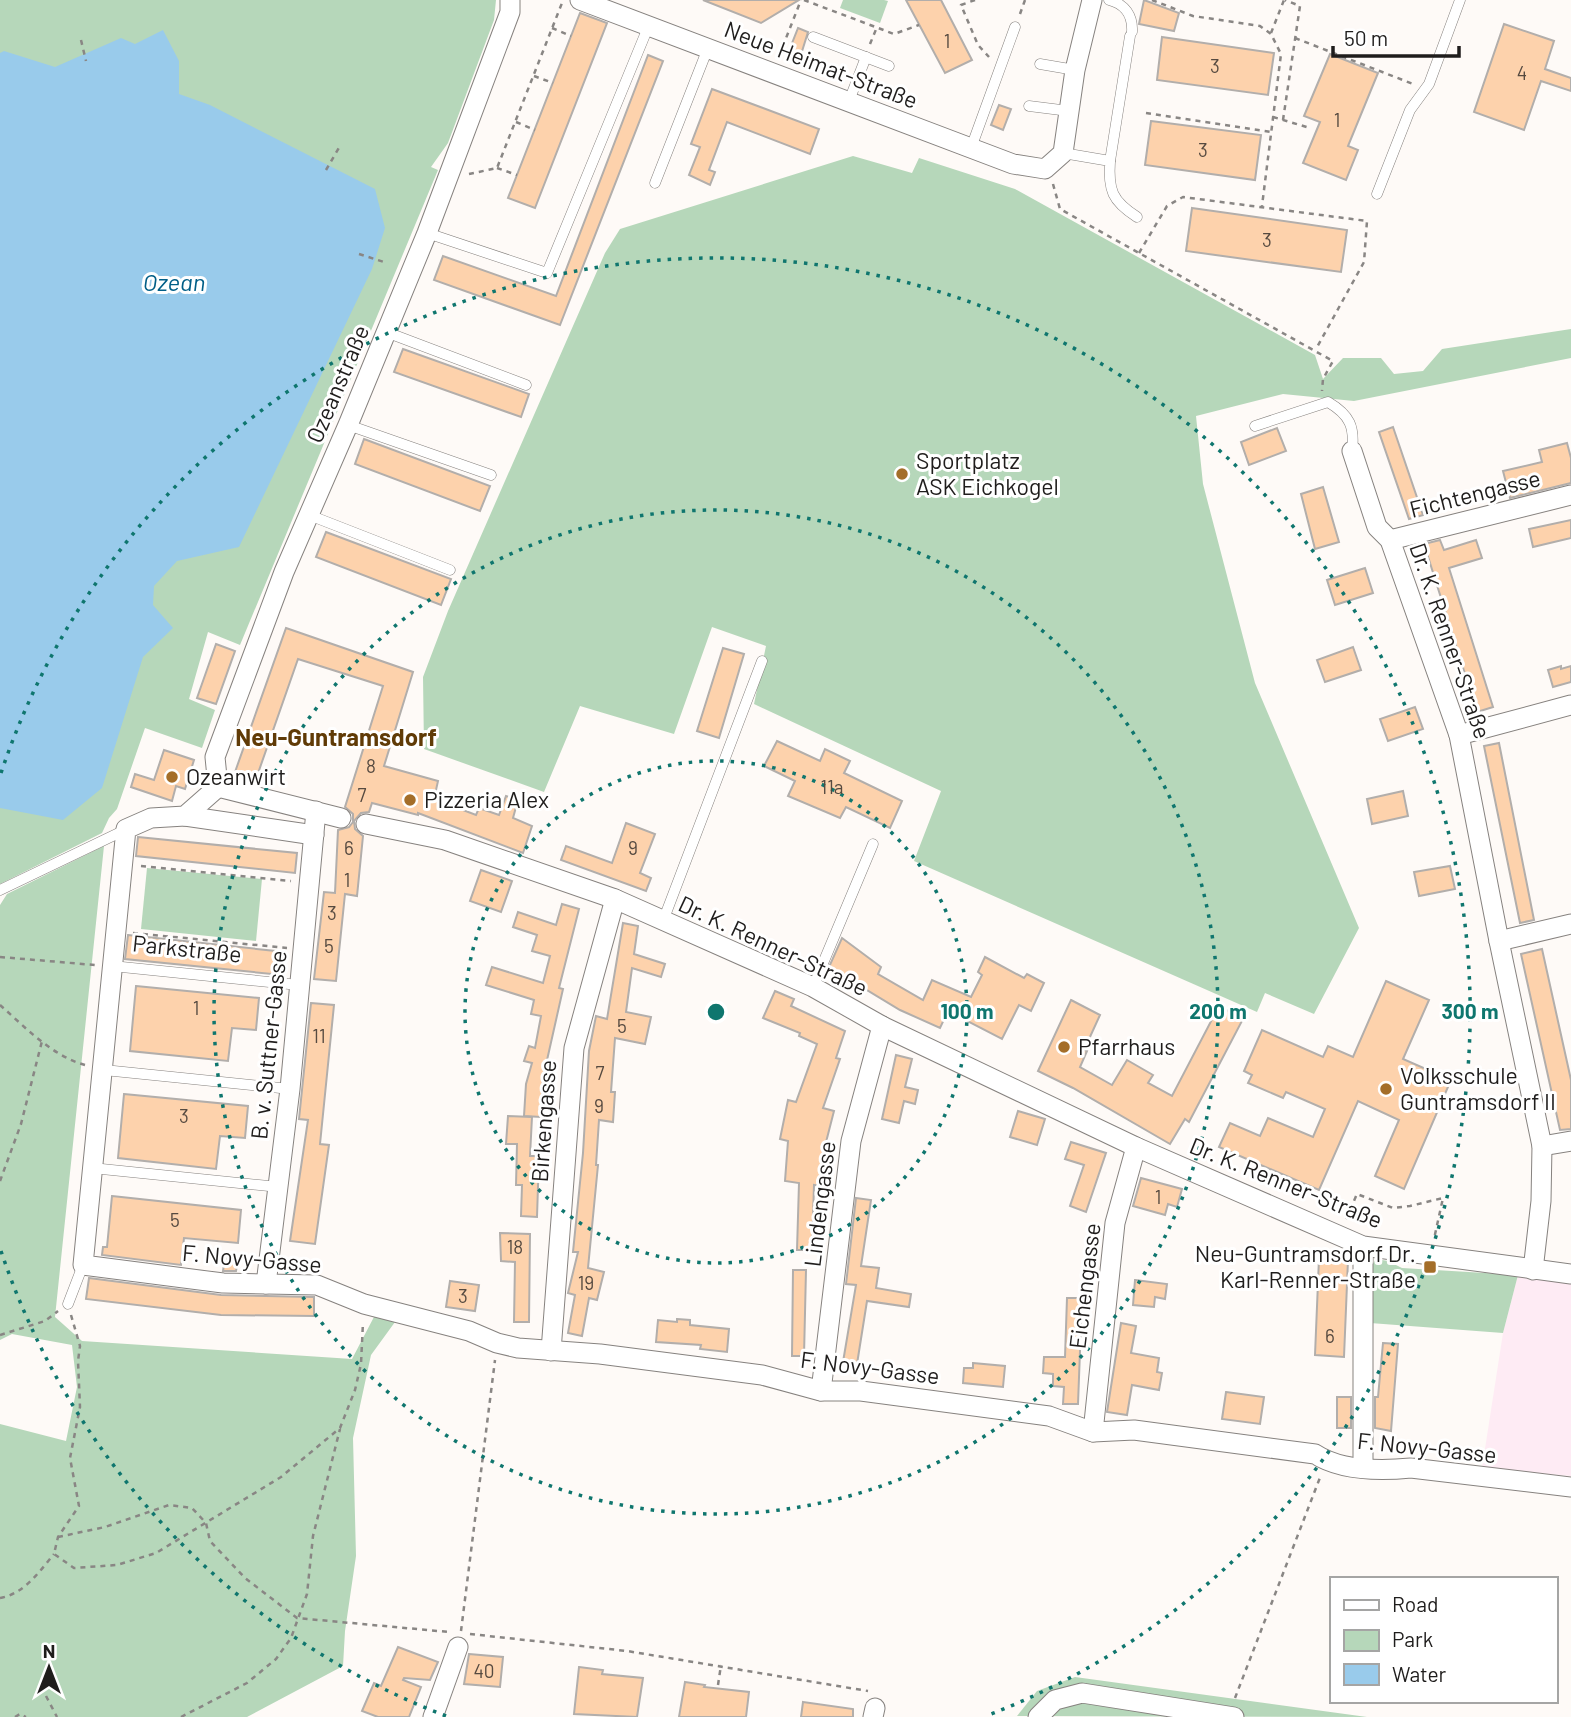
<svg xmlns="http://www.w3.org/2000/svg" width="1571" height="1717" viewBox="0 0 1571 1717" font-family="Barlow,sans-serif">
<rect width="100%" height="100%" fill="#fefaf7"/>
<!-- commercial -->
<path fill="#feebf4" d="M1518 1275 1571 1281V1476L1482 1468 1503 1333Z"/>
<!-- green -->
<g fill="#b6d7ba">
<path d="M0 0H496L494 20 448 143 431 167 438 170 240 645 208 632 189 699 215 710 202 748 145 728 117 809 109 818 102 833 0 884Z"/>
<path d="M843 0H884L888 1 880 23 840 8Z"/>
<path d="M853 156 912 173 919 158 1015 189 1315 355 1323 379 1343 358H1381L1394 374 1423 371 1442 349 1571 329V358L1354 401 1283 394 1196 416 1203 484 1255 683 1359 928 1314 1014 1265 993 1257 1012 914 861 941 791 754 704 766 646 712 627 674 734 580 706 544 792 424 749 423 677 448 611 605 253 620 229Z"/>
<path d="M104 846 55 1317 82 1341 352 1359 375 1315 395 1322 371 1355 353 1438 356 1556 345 1631 343 1666 247 1717H0V1424L66 1441 77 1387 72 1345 12 1334 0 1340V905L7 894Z"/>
<path d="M147 868 262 879 256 941 141 929Z"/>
<path d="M1376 1259 1388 1261 1402 1268 1518 1275 1503 1333 1370 1323 1372 1265Z"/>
<path d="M1075 1677 1367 1717 1017 1716 1037 1691Z"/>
</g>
<!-- water -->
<path fill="#99cbeb" d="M163 30 179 61V94L210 105 375 189 385 228 372 269 239 547 177 561 154 586 153 605 173 628 143 657 102 788 63 820 0 808V53L4 51 55 67 121 38 135 44Z"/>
<!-- building -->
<g fill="#fdd2ac" stroke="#b2aeab" stroke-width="2">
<path d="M703 0H799L761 23Z"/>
<path d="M906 0H941L972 60 945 73Z"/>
<path d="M1144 0 1179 13 1174 31 1139 24Z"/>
<path d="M580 13 607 23 535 208 508 198Z"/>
<path d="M1504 24 1554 41 1545 69 1571 78V91L1541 81 1524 130 1474 112Z"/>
<path d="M798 28 808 32 799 61 787 56Z"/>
<path d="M1162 37 1274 53 1268 95 1157 80Z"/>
<path d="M1330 54 1378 73 1348 146 1358 150 1346 180 1303 163 1320 122 1304 116Z"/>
<path d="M648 55 663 61 560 325 434 280 443 256 556 296Z"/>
<path d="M712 89 819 129 810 154 727 122 709 170 715 172 710 185 689 175 700 147 691 144Z"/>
<path d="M999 105 1011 109 1003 130 991 125Z"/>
<path d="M1151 121 1261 135 1255 180 1145 165Z"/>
<path d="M1192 208 1347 230 1341 272 1186 251Z"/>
<path d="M403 349 529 394 521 417 394 372Z"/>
<path d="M1393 427 1423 515 1409 519 1379 432Z"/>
<path d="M1277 428 1286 451 1249 465 1241 442Z"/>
<path d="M364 439 490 486 480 511 355 464Z"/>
<path d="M1567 443 1571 458V483L1510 498 1503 471 1542 462 1539 450Z"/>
<path d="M1323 487 1339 542 1315 549 1301 494Z"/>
<path d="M1571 520V538L1533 547 1529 529Z"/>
<path d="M326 532 451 579 441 605 316 557Z"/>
<path d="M1440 540 1444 550 1476 540 1482 558 1449 568 1493 707 1477 712 1424 544Z"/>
<path d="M1365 568 1373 593 1335 605 1327 580Z"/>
<path d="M286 628 413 672 384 766 438 781 434 799 476 815 479 808 499 815 506 796 518 800 513 818 532 826 523 853 418 813V815L372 803 369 812 361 813 354 821 355 829 363 836 357 896 345 894 336 981 314 979 324 892 335 893 338 830 349 827 353 822V814L345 807 383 686 298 659 256 779 235 772Z"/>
<path d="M216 644 235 651 216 704 197 698Z"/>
<path d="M1353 647 1361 670 1325 682 1317 660Z"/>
<path d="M723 648 744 654 719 738 697 731Z"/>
<path d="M1561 666V669L1571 666V682L1553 687 1548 670Z"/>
<path d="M1415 707 1423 729 1388 741 1380 719Z"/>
<path d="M777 741 820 761 825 749 850 761 844 773 902 801 890 828 846 807 840 818 788 796 795 781 764 766Z"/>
<path d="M1499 743 1534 920 1520 923 1484 746Z"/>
<path d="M164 750 194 760 185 789 176 786 172 801 131 787 135 774 154 780Z"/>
<path d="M1403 791 1408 816 1372 824 1367 799Z"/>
<path d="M626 823 655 834 640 873 651 878 646 891 561 860 566 846 612 863Z"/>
<path d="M138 837 297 853 295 873 136 856Z"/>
<path d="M1450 866 1455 889 1419 896 1414 872Z"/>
<path d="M481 870 512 881 501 912 470 901Z"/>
<path d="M562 904 579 909 559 988 563 989 543 1078 541 1117 524 1116 526 1084 532 1063 524 1061 529 1046 535 1048 541 1016 531 1014 534 1000 486 985 492 967 543 983 550 956 532 951 537 935 513 927 518 912 556 925Z"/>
<path d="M623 923 638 926 634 954 665 964 661 977 632 968 626 1012 651 1017 645 1044 615 1038 611 1092H615L613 1122 599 1120 596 1165H598L588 1268 604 1272 597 1300 589 1298 582 1336 568 1333 575 1295 568 1293 578 1252H573L583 1153 589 1051 596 1016 607 1019Z"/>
<path d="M128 935 285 952 282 975 125 959Z"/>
<path d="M842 938 881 967 878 974 923 1000 932 980 971 997 982 975 978 972 985 957 1024 978 1027 974 1044 983 1031 1011 1019 1005 1002 1039 948 1011 940 1028 900 1010 829 967Z"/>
<path d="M1542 949 1571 1080V1129L1560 1130 1521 954Z"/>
<path d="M1386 981 1429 1000 1403 1059 1451 1080 1404 1189 1375 1176 1399 1120 1358 1101 1319 1190 1219 1147 1230 1123 1260 1136 1268 1118 1313 1137 1325 1109 1286 1092 1283 1098 1248 1083 1252 1075 1244 1071 1262 1030 1323 1057 1328 1046 1353 1057Z"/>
<path d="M136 986 259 998 256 1030 232 1028 228 1061 130 1051Z"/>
<path d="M775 991 794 999 791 1006 845 1031 836 1058 840 1059 823 1108 834 1111 824 1150 821 1186 814 1185 812 1250H797L799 1183 785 1181 788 1141 780 1139 788 1100 796 1102 817 1044 799 1036 800 1033 763 1018Z"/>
<path d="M1071 1000 1100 1015 1084 1050 1087 1051 1080 1067 1112 1085 1127 1060 1153 1075 1148 1083 1172 1096 1219 1006 1243 1019 1189 1122 1185 1119 1170 1144 1073 1088 1038 1071Z"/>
<path d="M311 1003 334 1005 320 1144 329 1145 315 1244 290 1241 308 1120 299 1119Z"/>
<path d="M896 1055 912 1059 905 1087 918 1090 915 1104 904 1101 899 1123 882 1119Z"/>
<path d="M124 1094 248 1106 245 1138 220 1136 216 1169 118 1158Z"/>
<path d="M1018 1111 1045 1119 1037 1145 1010 1137Z"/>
<path d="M508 1116 532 1117 530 1156H539L537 1217 521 1216 522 1185H516L517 1144H506Z"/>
<path d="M1071 1142 1106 1153 1086 1212 1070 1206 1084 1165 1065 1159Z"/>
<path d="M1141 1178 1182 1189 1177 1207 1168 1204 1165 1215 1133 1206Z"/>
<path d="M112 1196 241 1210 238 1243 184 1238 181 1265 102 1255 103 1247H107Z"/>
<path d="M856 1198 871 1200 861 1266 879 1268 876 1288 911 1294 909 1307 867 1301 857 1364 843 1362 856 1285 846 1284Z"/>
<path d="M500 1233 530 1234 529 1322H514L515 1262 501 1261Z"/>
<path d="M225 1258 238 1260 236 1271H223Z"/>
<path d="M1319 1258 1348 1260 1344 1357 1315 1355Z"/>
<path d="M793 1270H806L804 1356H792Z"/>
<path d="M89 1278 221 1295 314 1297V1316L221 1315 86 1299Z"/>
<path d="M1135 1280 1167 1284 1165 1299 1155 1297 1154 1307 1133 1305Z"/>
<path d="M450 1281 479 1285 475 1311 446 1307Z"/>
<path d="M1067 1298H1082L1078 1404H1063L1064 1387 1053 1386V1374L1043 1373 1044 1357H1065Z"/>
<path d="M677 1319 690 1320V1325L729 1329 727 1352 700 1349 701 1345 656 1342 658 1320 677 1322Z"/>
<path d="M1121 1323 1136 1326 1131 1353 1159 1358 1157 1372 1162 1373 1159 1390 1132 1385 1127 1415 1107 1412Z"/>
<path d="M1383 1343 1398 1344 1391 1431 1375 1428V1397H1378Z"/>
<path d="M973 1363 1005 1366 1003 1387 963 1383 964 1368H973Z"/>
<path d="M1226 1392 1264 1397 1260 1424 1222 1419Z"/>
<rect x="1337" y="1397" width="14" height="31"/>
<path d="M398 1647 438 1662 430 1680 404 1678 403 1680 421 1687 409 1717H378L362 1711 374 1683 381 1686Z"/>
<path d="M469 1654 503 1657 500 1687 464 1684Z"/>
<path d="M579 1667 603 1670 602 1674 643 1678 637 1717 574 1714Z"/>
<path d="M685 1682 705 1685 704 1687 749 1692 746 1717H679Z"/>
<path d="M803 1702 853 1709V1717H801Z"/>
</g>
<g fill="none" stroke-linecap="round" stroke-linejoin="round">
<!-- service casing -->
<g stroke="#86827f" stroke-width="11">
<g id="service">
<path d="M1109 0C1125 4 1133 16 1132 32"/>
<path d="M813 37 889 66"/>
<path d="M1040 64 1075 70"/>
<path d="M849 101 866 57"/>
<path d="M1029 106 1069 111"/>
<path d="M971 148 1015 27"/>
<path d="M1063 153 1110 161C1108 190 1112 201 1137 217"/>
<path d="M1110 161 1130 36"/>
<path d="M655 183 708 48"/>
<path d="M1377 194 1410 110 1429 84 1460 0"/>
<path d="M427 233 547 273 649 25"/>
<path d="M386 332 526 385"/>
<path d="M348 425 491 475"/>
<path d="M1255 426 1328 402C1350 415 1355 427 1352 451"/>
<path d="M309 515 450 570"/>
<path d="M0 890 125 830"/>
<path d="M663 921 762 661"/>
<path d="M112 966 299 985"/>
<path d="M813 987 873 844"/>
<path d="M104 1070 290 1089"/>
<path d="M92 1168 279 1187"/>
<path d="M68 1304 83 1265"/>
</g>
</g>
<!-- minor casing -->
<g stroke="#86827f" stroke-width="21">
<g id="minor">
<path d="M580 0 1013 164 1045 169 1063 153 1075 70 1092 0"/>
<path d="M1352 451 1377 527 1390 540 1459 735 1499 941 1542 1146 1541 1201 1533 1270"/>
<path d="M1390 540 1571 495"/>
<path d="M1459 735 1571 705"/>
<path d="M218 787 185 816 151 818 126 829 83 1265 223 1283 317 1285 364 1304 469 1331 497 1343 518 1348 600 1354 762 1375 821 1391H861L1049 1416 1093 1432 1134 1430 1315 1454C1341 1471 1380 1471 1411 1468L1571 1487"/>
<path d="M218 787 215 757 284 572 348 425 427 233 510 12V0"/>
<path d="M218 787 341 818"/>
<path d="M185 816 314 835"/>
<path d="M366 824 445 840 615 899 813 987 882 1026 1136 1147 1363 1246 1571 1274"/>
<path d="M1499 941 1571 924"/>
<path d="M1542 1146 1571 1141"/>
<path d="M266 1284 290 1089 316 811"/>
<path d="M551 1351 574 1048 615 899"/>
<path d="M821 1391 851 1141 882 1026"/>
<path d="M1093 1432 1115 1223 1136 1147"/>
<path d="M1363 1468V1246"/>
<path d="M433 1717 458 1647"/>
<path d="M873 1717 875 1708"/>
<path d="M1038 1717 1055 1700 1082 1693 1234 1717"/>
</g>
</g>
<!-- path -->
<g stroke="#898684" stroke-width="2.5" stroke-dasharray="5 5" stroke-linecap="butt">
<path d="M804 0 894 34 919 25"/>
<path d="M975 0 961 5 978 45 989 57"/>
<path d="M1152 0 1193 16 1260 26 1271 34 1281 54 1262 206"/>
<path d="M1020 14 1025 0"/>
<path d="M552 28 571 36"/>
<path d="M1271 33 1284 0"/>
<path d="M1295 38 1413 84"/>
<path d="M81 40 86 61"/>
<path d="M870 44 877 27"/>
<path d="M779 56 801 0"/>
<path d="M534 76 553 83"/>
<path d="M1146 113 1271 132"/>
<path d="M1273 117 1310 128"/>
<path d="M1283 120 1300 6 1285 0"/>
<path d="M516 122 535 130"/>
<path d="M497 168 517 175"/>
<path d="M326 170 340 146"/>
<path d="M469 174 497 168 562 3"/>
<path d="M1053 184 1060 209 1333 361 1323 379 1322 391"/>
<path d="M1139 253 1167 206 1183 197 1367 221 1364 262 1316 349"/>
<path d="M359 254 387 263"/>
<path d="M141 866 291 881"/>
<path d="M133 933 287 948"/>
<path d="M0 957 95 965"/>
<path d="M0 1005C25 1027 52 1056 85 1065"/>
<path d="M0 1181 21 1124 42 1041"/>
<path d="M1346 1219 1357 1194 1393 1208 1410 1206 1443 1198 1434 1239"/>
<path d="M71 1315 80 1346 78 1361 80 1407 70 1458 79 1506 58 1537 54 1554 74 1568 117 1565 156 1553 281 1477 340 1428 355 1390 361 1364 363 1322"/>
<path d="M0 1335 45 1321 58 1311"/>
<path d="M58 1537 105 1527 169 1505 192 1508 206 1523 210 1541 245 1578 297 1618 449 1632"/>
<path d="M0 1598C24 1594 39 1572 54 1554"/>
<path d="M461 1631 495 1360"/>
<path d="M470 1634 627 1651 868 1691"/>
<path d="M718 1685 721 1665"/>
<path d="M46 1696 57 1717"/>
<path d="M1235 1698 1321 1475"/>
<path d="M15 1717 20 1714 26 1717"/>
<path d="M181 1717 247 1683 276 1659 291 1638 307 1594 313 1536 340 1429"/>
</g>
<!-- service -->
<use href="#service" stroke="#fff" stroke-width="10"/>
<!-- minor -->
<use href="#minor" stroke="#fff" stroke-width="19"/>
</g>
<!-- distance rings -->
<g fill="none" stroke="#0f766e" stroke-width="3.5" stroke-dasharray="3.5 7">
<circle cx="716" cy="1012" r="251"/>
<circle cx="716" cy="1012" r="502"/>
<path d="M446 1716A754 754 0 0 1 1 1251M1 773A754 754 0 1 1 986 1716"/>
</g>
<!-- markers -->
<g fill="#a46e29" stroke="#fff" stroke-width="2.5">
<circle cx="902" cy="474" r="7"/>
<circle cx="172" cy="777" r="7"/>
<circle cx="410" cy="800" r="7"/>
<circle cx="1064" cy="1047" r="7"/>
<circle cx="1386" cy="1089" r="7"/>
<rect x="1423" y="1260" width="14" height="14" rx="3.5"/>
</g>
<g text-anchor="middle" stroke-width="6" stroke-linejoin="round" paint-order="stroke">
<!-- number labels -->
<g font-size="19" fill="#564a40">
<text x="947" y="48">1</text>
<text x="1215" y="73">3</text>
<text x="1522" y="80">4</text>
<text x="1337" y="127">1</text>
<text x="1203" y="157">3</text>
<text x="1267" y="247">3</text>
<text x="371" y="773">8</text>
<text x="832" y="794">11a</text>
<text x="362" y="802">7</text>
<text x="349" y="855">6</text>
<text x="633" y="855">9</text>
<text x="347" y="887">1</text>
<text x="332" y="920">3</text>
<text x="329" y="953">5</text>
<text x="196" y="1015">1</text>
<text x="622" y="1033">5</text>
<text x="319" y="1043">11</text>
<text x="600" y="1080">7</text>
<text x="599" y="1113">9</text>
<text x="184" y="1123">3</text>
<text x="1158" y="1204">1</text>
<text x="175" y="1227">5</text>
<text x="515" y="1254">18</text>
<text x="586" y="1290">19</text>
<text x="463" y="1303">3</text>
<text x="1330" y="1343">6</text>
<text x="484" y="1678">40</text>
</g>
<!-- street labels -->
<g font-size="23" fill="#1f1d1c" stroke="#fff">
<text transform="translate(821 65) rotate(21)" y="8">Neue Heimat-Straße</text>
<text transform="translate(338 384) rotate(-67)" y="8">Ozeanstraße</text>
<text transform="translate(1475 494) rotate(-14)" y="8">Fichtengasse</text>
<text transform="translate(1450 641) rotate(71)" y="8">Dr. K. Renner-Straße</text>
<text transform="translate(773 946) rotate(25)" y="8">Dr. K. Renner-Straße</text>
<text transform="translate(187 949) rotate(6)" y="8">Parkstraße</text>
<text transform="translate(269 1045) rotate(-84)" y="8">B. v. Suttner-Gasse</text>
<text transform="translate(544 1121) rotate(-86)" y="8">Birkengasse</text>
<text transform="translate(1286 1183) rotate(22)" y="8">Dr. K. Renner-Straße</text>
<text transform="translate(820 1204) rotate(-83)" y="8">Lindengasse</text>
<text transform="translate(252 1259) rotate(5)" y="8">F. Novy-Gasse</text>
<text transform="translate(1085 1286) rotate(-83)" y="8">Eichengasse</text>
<text transform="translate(870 1368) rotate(7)" y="8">F. Novy-Gasse</text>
<text transform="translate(1427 1448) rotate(6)" y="8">F. Novy-Gasse</text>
</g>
<!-- poi labels -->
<g font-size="23" fill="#1f1d1c" stroke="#fff" text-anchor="start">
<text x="916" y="469">Sportplatz<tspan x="916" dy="26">ASK Eichkogel</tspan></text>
<text x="186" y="785">Ozeanwirt</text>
<text x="424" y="808">Pizzeria Alex</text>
<text x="1078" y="1055">Pfarrhaus</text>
<text x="1400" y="1084">Volksschule<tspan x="1400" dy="26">Guntramsdorf II</tspan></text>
<text x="1416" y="1262" text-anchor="end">Neu-Guntramsdorf Dr.<tspan x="1416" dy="26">Karl-Renner-Straße</tspan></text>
</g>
<!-- water labels -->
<g font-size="24" font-style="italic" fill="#005e87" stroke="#fff">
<text x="174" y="291">Ozean</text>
</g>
<!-- neighbourhood labels -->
<g font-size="24" font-weight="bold" fill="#603b07" stroke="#fff">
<text x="336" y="746">Neu-Guntramsdorf</text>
</g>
</g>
<circle cx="716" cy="1012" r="10" fill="#0f766e" stroke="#fff" stroke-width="3.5"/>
<g font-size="21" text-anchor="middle" font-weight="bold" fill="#0f766e" stroke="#fff" stroke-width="6" stroke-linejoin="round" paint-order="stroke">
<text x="967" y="1019">100 m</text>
<text x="1218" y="1019">200 m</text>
<text x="1470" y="1019">300 m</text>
</g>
<!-- legend -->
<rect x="1330" y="1577" width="228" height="126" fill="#ffffff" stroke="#a5a5a4" stroke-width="2"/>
<rect x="1344" y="1600" width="35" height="10" fill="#ffffff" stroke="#a5a5a4" stroke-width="2"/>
<text x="1392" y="1612" font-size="21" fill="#1f1d1c">Road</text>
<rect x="1344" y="1630" width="35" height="21" fill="#b6d7ba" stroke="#a5a5a4" stroke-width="2"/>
<text x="1392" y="1647" font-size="21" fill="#1f1d1c">Park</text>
<rect x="1344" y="1664" width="35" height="21" fill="#99cbeb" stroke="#a5a5a4" stroke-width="2"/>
<text x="1392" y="1682" font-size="21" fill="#1f1d1c">Water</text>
<!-- north arrow -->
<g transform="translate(49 1668)" stroke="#ffffff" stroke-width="5" paint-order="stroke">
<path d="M0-5L12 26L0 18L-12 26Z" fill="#1f1d1c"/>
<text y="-10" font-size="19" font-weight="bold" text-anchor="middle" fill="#1f1d1c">N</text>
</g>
<!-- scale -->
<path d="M1333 46v10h126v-10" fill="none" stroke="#1f1d1c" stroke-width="3.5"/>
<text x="1344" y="46" font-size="21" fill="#1f1d1c" stroke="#ffffff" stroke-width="5" paint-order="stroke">50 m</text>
</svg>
